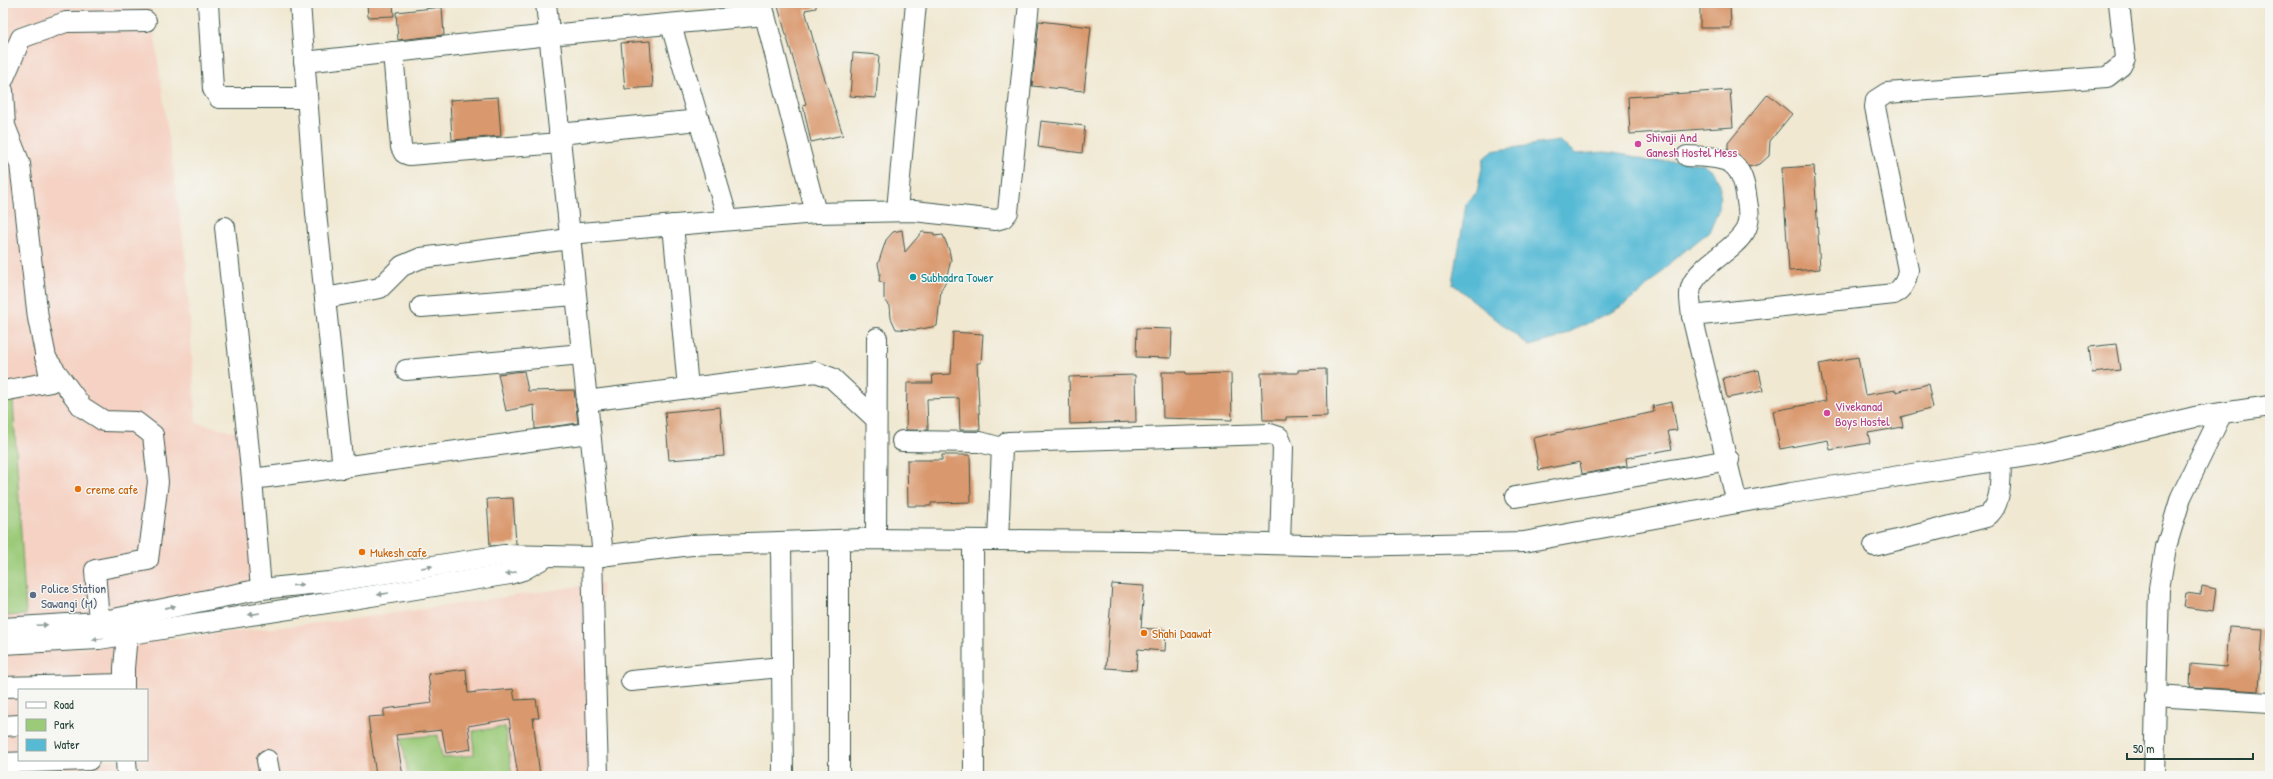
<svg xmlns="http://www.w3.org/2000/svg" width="2273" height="779" viewBox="0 0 2273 779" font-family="'Patrick Hand',sans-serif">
<rect width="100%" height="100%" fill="#f6f6f2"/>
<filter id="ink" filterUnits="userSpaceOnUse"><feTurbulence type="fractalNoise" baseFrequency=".025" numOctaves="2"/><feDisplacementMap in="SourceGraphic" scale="8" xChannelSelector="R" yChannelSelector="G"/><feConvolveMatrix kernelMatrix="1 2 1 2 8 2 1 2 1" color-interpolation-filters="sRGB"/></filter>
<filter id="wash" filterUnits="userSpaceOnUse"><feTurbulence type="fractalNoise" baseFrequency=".012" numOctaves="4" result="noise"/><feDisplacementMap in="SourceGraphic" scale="16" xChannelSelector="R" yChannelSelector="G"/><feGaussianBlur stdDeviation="0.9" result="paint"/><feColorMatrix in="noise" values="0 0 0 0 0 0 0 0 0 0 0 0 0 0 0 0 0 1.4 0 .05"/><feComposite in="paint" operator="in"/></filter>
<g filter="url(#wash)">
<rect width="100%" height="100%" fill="#f0e8d1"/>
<!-- built -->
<g fill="#f5d2c3" fill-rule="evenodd">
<path d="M3 3H150L186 262 196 423 240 433 262 594 3 623Z"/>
<path d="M602 583 609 776H3V651L84 648 355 619ZM19 690H147V760H19Z"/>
</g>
<!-- green -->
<g fill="#9bca79" stroke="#5d8456">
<path d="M3 399H13L26 615 3 616Z"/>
<path d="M505 727 512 776H408L402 738 438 735 442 758 474 755 473 731Z"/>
</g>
<!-- water -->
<path fill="#56bad5" stroke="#3a7c84" d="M1559 141 1576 154 1605 152 1632 156 1647 161H1684L1705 165 1712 171 1720 184 1719 208 1709 232 1673 260 1642 292 1617 309 1555 339 1529 346 1453 284 1466 204 1477 192 1484 158 1492 151Z"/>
<g id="blocks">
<!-- building -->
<g fill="#d9986d">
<path d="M367 3H393L394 16 368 17Z"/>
<path d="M777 3H816V8L805 10 819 61 843 135 811 142 803 105 806 104Z"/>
<path d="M1700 3H1730L1731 28H1700Z"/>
<path d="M442 7 444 35 398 40 396 12Z"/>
<path d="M1039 21 1091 27 1084 91 1032 86Z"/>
<path d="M650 41 653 87 625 89 621 43Z"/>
<path d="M853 53 879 55 876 98 850 96Z"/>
<path d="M1730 90 1733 127 1630 134 1628 97Z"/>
<path d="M1768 94 1792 114 1770 141 1769 156 1760 164 1749 167 1743 159 1728 150V143Z"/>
<path d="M498 97 501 136 452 140 450 100Z"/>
<path d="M1041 121 1085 126 1082 153 1038 147Z"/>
<path d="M1814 166 1820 269 1789 271 1782 168Z"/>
<path d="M902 230 905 252 922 232 934 233V236L943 235 949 250 951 260 945 283 941 290 937 326 916 330 896 329 891 318 890 306 884 299V283L879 281 880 273 878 264 886 240 893 232Z"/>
<path d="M1137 328 1172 329 1171 358 1136 357Z"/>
<path d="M953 332 983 334 981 363H977L980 430H960L959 398 927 399 928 430H906L907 383H933L932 375 951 374Z"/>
<path d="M2116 344 2120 370 2092 373 2089 347Z"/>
<path d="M1858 357 1865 395 1896 390V392L1928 384 1933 408 1901 417 1903 427 1868 433 1870 443 1830 450 1828 440 1780 449 1773 411 1826 401 1819 364Z"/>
<path d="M1326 369 1327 416 1286 417V420H1263L1261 373H1298V370Z"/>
<path d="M1759 370 1763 391 1727 398 1723 378Z"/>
<path d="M524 371 528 391 574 390 578 423 535 429 534 405 506 411 498 374Z"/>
<path d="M1162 372H1186V374L1231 373 1232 420 1163 418Z"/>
<path d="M1135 375 1136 422 1070 424 1069 377Z"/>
<path d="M1672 402 1677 430 1668 431 1672 449 1626 458 1627 466 1582 474 1580 462 1539 470 1533 438 1654 412 1653 406Z"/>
<path d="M720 407 724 456 669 460 665 412Z"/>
<path d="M942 455H970L971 502 931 503V506H908L907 460H942Z"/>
<path d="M513 498 516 544 490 546 487 499Z"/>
<path d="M1112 584 1144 586 1141 628 1166 630 1165 651 1138 649 1136 670 1106 668Z"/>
<path d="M2202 586 2216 589 2213 611 2184 607 2186 593 2201 595Z"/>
<path d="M2229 627 2263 629 2259 691 2190 687 2191 664 2226 667Z"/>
<path d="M466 669 468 693 513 689 515 700 536 699 539 718H533L540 776H518L509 719 468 726 471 749 446 753 442 730 396 735 403 776H376L368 717 384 716V709L432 703 428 674Z"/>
</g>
</g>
</g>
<g filter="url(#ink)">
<use href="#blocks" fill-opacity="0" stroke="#3e574c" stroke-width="1"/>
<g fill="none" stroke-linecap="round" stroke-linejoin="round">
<!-- minor casing -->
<g stroke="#3e574c" stroke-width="22">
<g id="minor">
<path d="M208 3 213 89 219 98H307"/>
<path d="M300 3 316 213 343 468"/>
<path d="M546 3 603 556"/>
<path d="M762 4 816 213"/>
<path d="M671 25 728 220"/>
<path d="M393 52 401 147 404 153 409 155 560 143"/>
<path d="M304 62 549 35 765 15"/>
<path d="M3 80 21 38 66 22 146 21"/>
<path d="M3 91 5 126 20 164 38 318 51 382 3 391"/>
<path d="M559 134 699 120"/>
<path d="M1687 156C1726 158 1742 156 1747 201 1749 212 1750 222 1745 231 1733 251 1706 261 1694 281 1687 292 1691 304 1692 316"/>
<path d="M897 210 916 3"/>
<path d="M673 225 688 388"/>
<path d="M225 227 252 479 261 589"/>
<path d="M569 234 816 213 914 211 996 220 1003 218 1008 212 1029 3"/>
<path d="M325 298 380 288 402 266 421 258 570 239"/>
<path d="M421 307 575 295"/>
<path d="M45 357 82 407 104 421 136 422 153 435 158 482 148 560 95 570 99 622"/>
<path d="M406 370 582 354"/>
<path d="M586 401 816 372 832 378 876 419"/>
<path d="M902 441 980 442 1002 448"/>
<path d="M252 479C365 465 477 447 590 433"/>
<path d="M1515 497 1729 460"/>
<path d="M1737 503 1692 316 1894 294C1904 287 1906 281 1908 270L1875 107 1876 100 1887 93 2107 77 2121 66 2125 58 2119 3"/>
<path d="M876 539 877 338"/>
<path d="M839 540V776"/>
<path d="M973 540 974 776"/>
<path d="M998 540 1002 448 1008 442 1270 434 1279 437 1283 447 1280 544"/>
<path d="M781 542 783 776"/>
<path d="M1874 546 1986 517C2003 505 2000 479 2001 460"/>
<path d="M592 557 598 776"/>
<path d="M3 628 99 622 261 589 329 582 504 555 592 557 691 545 864 539 1140 541 1349 546 1524 542 1791 493 2040 454 2195 417 2270 406"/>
<path d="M3 644 99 639 510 574 523 570 546 557"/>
<path d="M631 681 782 667"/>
<path d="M3 687 124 684"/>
<path d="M124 690V668L128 623"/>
<path d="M2155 696 2270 703"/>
<path d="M3 726 19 725"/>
<path d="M126 760 127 776"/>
<path d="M267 760 270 776"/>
<path d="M3 763 89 760"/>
<path d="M2154 776 2159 589 2166 547 2181 497 2222 413"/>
</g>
</g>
<!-- minor -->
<use href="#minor" stroke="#fff" stroke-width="20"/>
</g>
<!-- one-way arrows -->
<defs><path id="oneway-solid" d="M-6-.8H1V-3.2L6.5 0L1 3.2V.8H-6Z"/></defs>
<g fill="#8f9e9a">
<use href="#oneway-solid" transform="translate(427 567) rotate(-9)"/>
<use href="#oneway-solid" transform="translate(511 573) rotate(166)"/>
<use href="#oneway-solid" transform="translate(298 585) rotate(-6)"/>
<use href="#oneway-solid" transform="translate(383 594) rotate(171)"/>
<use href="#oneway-solid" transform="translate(170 607) rotate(-11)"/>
<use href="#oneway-solid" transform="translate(254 614) rotate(171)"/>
<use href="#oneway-solid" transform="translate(42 625) rotate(-3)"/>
<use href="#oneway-solid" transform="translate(98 639) rotate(173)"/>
</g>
</g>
<!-- markers -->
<g fill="#d1479c" stroke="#f6f6f2" stroke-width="1.5">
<circle cx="1638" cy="144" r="4"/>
<circle cx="1827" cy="413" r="4"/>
</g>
<circle fill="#0f9aa8" stroke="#f6f6f2" stroke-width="1.5" cx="913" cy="277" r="4"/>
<g fill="#e8710a" stroke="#f6f6f2" stroke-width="1.5">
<circle cx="78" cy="489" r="4"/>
<circle cx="362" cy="552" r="4"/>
<circle cx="1144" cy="633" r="4"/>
</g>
<circle fill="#5c6f8a" stroke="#f6f6f2" stroke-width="1.5" cx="33" cy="595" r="4"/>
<g text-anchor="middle" stroke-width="3" stroke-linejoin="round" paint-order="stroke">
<!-- hotel labels -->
<g font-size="13" fill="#b23c85" stroke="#f6f6f2" text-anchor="start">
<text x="1646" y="142">Shivaji And<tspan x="1646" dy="15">Ganesh Hostel Mess</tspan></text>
<text x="1835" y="411">Vivekanad<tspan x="1835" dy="15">Boys Hostel</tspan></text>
</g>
<!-- culture labels -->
<g font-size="13" fill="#0d838f" stroke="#f6f6f2" text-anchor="start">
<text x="921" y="282">Subhadra Tower</text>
</g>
<!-- food labels -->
<g font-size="13" fill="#c56008" stroke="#f6f6f2" text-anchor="start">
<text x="86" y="494">creme cafe</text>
<text x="370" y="557">Mukesh cafe</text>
<text x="1152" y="638">Shahi Daawat</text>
</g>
<!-- service labels -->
<g font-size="13" fill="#4e5e75" stroke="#f6f6f2" text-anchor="start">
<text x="41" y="593">Police Station<tspan x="41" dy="15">Sawangi (M)</tspan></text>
</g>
</g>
<!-- margin -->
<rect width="2273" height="779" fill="none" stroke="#f6f6f2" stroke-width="16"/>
<!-- legend -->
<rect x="18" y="689" width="130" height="72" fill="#f6f6f2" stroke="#a0aca6"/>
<rect x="26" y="702" width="20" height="6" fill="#ffffff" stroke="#a0aca6"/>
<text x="54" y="709" font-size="12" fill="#1f3d34">Road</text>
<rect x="26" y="719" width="20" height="12" fill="#9bca79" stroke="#a0aca6"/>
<text x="54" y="729" font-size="12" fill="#1f3d34">Park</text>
<rect x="26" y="739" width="20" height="12" fill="#56bad5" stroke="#a0aca6"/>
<text x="54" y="749" font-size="12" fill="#1f3d34">Water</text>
<!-- scale -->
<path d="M2127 753v6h126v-6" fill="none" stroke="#1f3d34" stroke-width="2"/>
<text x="2133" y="753" font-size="12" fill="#1f3d34" stroke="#f6f6f2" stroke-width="3" paint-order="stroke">50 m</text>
</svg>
